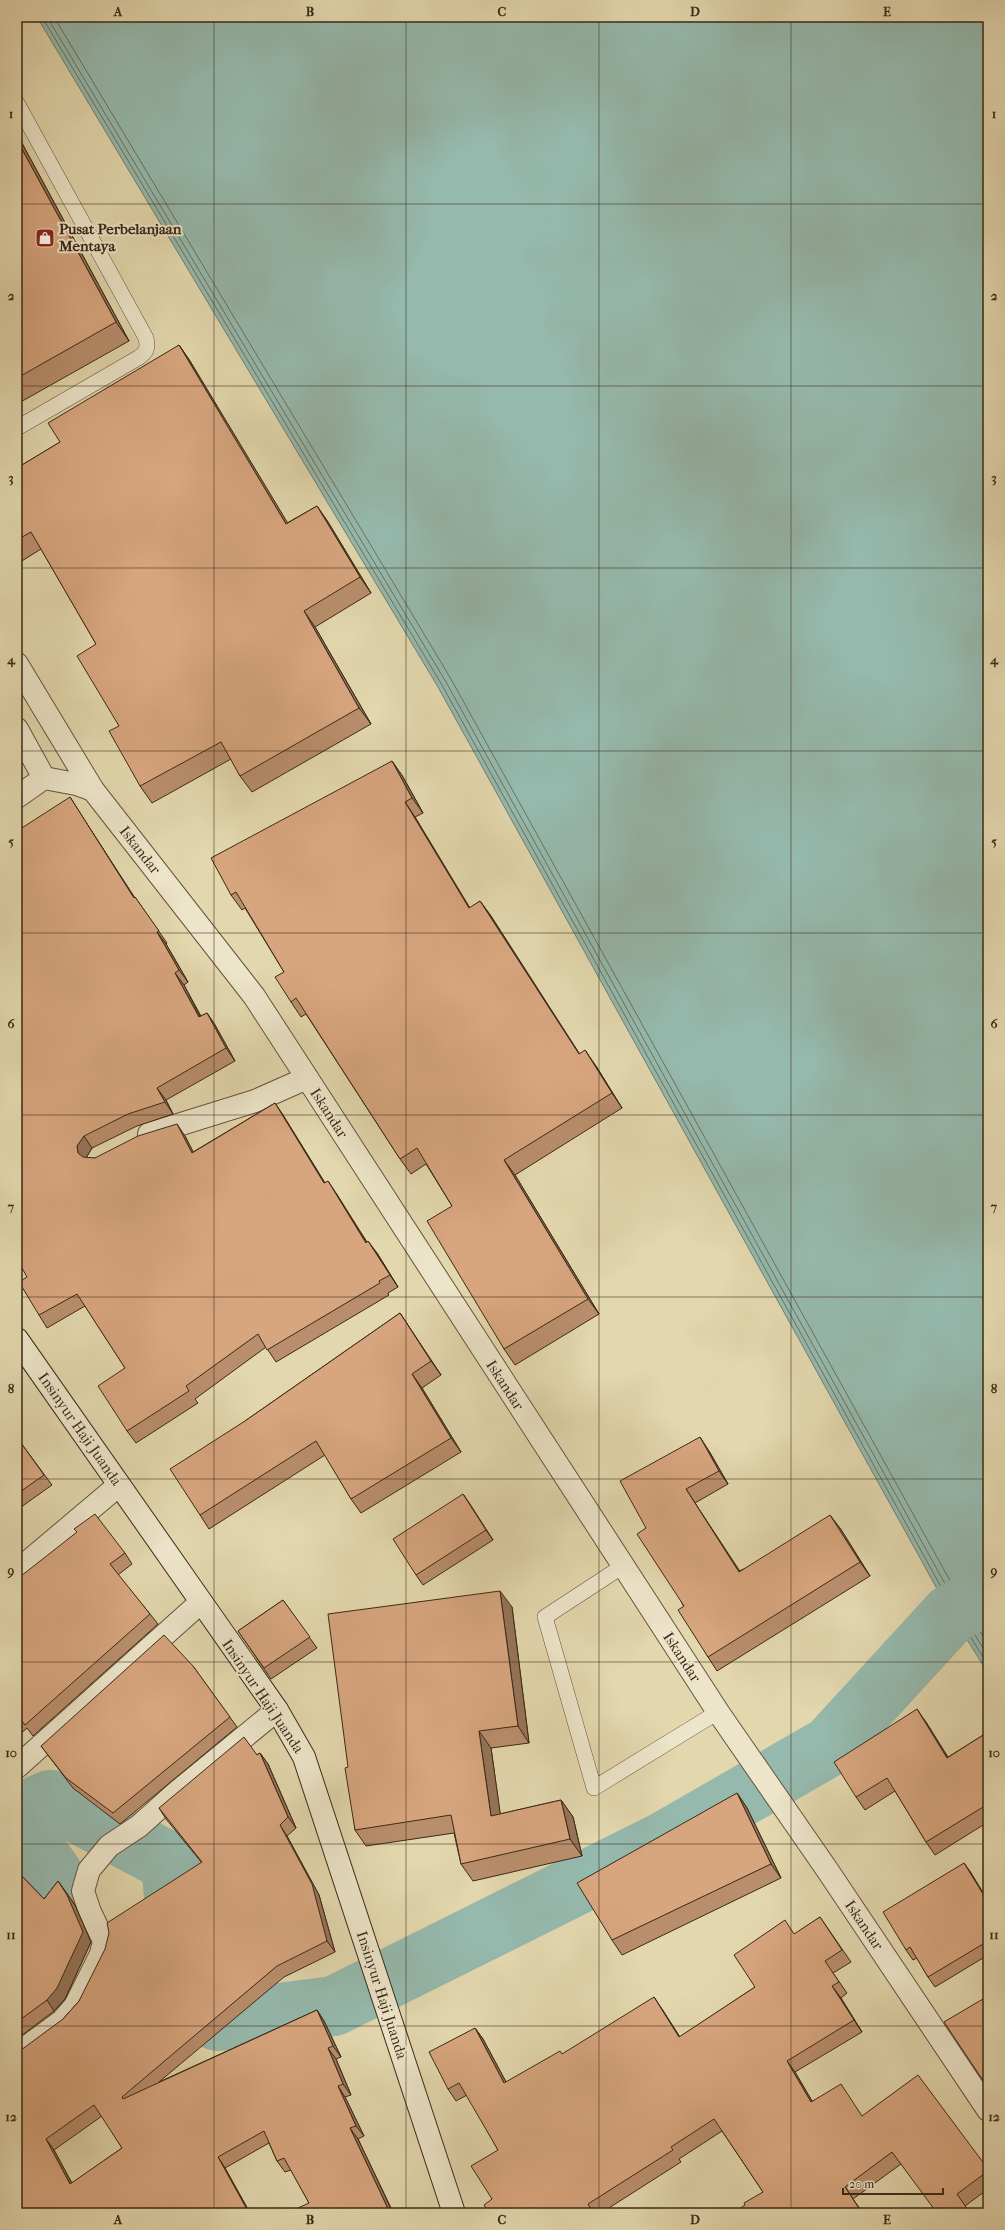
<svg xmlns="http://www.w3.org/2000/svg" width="1005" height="2230" viewBox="0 0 1005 2230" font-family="'IM FELL French Canon',serif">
<rect width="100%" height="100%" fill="#e3d7ad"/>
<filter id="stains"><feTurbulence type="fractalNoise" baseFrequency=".005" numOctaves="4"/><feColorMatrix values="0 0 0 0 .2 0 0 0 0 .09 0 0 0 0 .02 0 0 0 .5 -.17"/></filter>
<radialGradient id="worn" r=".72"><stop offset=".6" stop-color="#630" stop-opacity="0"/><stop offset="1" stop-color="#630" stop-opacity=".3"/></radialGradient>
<!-- water -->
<path fill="#95b9ad" stroke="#717f71" d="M37 17H988V1673L951 1614 438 687Z"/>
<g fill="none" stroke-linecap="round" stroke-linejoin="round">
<!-- shore -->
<g stroke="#687162" stroke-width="1">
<path d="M42 17 442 685 955 1612 988 1665"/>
<path d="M47 17 446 682 959 1609 988 1656"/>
<path d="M54 17 451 679 964 1606 988 1644"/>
</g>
<!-- river -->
<path stroke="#95b9ad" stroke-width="60" d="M17 1938 52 1899 54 1876 19 1827 22 1812 50 1800 85 1817 171 1863 180 1964 217 2021 334 2006 665 1841 830 1746 951 1614 988 1593"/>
<!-- lane casing -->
<g stroke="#64543c" stroke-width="16">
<g id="lane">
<path d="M17 103 146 338C148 348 147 352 138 358L17 428"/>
<path d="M623 1566 545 1617 594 1788 718 1712"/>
</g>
</g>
<!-- street casing -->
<g stroke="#64543c" stroke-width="24">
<g id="street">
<path d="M17 664 93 790 254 996 718 1712 828 1871 988 2110"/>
<path d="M17 729 44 778"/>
<path d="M17 797 44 778 76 784 93 790"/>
<path d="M149 1134 255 1101 307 1078"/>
<path d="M17 1571 119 1485"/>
<path d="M17 1767 200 1603"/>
<path d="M17 2054 63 2020 75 2006 101 1954 104 1941 90 1912 83 1891 89 1870 109 1846 139 1826 177 1792 277 1710"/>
</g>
</g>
<!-- secondary casing -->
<g stroke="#3a2917" stroke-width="24">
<path id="secondary" d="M17 1339 277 1710 304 1757 454 2213"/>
</g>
<!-- lane -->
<use href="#lane" stroke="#ede5ca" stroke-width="15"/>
<!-- street -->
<use href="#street" stroke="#ede5ca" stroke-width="22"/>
<!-- secondary -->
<use href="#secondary" stroke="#ede5ca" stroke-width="22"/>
</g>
<!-- wall -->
<g fill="#b98e6c" stroke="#3a2917" fill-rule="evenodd">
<path d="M17 134 129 341 17 404Z"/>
<path d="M179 345 190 361 287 523 317 506 328 522 371 593 315 627 371 724 252 792 240 776 231 759 152 803 140 786 119 726 96 644 41 549 17 564V468L60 442Z"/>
<path d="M392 761 403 777 423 813 415 817 470 908 480 901 491 916 579 1054 596 1066 622 1108 515 1175 599 1314 515 1365 504 1349 452 1206 426 1164 411 1174 400 1159 306 1014 301 1017 291 1002 284 972 245 908 242 910 231 895Z"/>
<path d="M70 797 78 810 135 898V897L167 943 166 944 188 982 184 985 201 1016 207 1013 215 1025 235 1061 166 1100 173 1114 137 1126 92 1148 86 1158H95L185 1136 193 1152 275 1103 283 1115 325 1183 336 1193 367 1242 377 1253 398 1287 388 1293 389 1295 276 1362 266 1347 195 1399 198 1403 136 1443 127 1431 125 1368 85 1306 47 1328 39 1315 27 1277Z"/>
<path d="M400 1313 441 1375 422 1388 461 1452 361 1513 351 1499 325 1455 209 1529 200 1515 245 1421Z"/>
<path d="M21 1443 52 1485 17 1510V1446Z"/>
<path d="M709 1451 728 1484 695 1503 739 1571 840 1528 870 1576 717 1671 708 1657 646 1528Z"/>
<path d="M463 1494 493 1540 423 1585 416 1575Z"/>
<path d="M125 1553 132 1564 118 1575 150 1614 158 1624 33 1736 27 1728 17 1737V1571L21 1576Z"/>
<path d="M283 1600 317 1648 271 1679 238 1631Z"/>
<path d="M512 1607 529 1743 491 1748 500 1814 561 1800 573 1817 582 1856 473 1881 461 1864 454 1833 366 1846 355 1830 348 1767Z"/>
<path d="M193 1666 237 1727 120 1824 73 1788 41 1746Z"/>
<path d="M926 1722 948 1757 988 1732V1822L935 1855 926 1842 895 1791 865 1810 856 1797Z"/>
<path d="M260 1753 268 1764 296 1828 287 1836 319 1895 335 1952 284 1977 159 2082 317 2010 324 2021 341 2057 336 2059 351 2095 345 2097 364 2136 358 2139 393 2212 402 2208 405 2213H300L309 2203 291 2170 285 2172 277 2161 269 2143 225 2168 250 2213H17L63 2019 202 1863 166 1819 159 1808ZM102 2116 122 2148 72 2183 54 2150Z"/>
<path d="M737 1793 747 1808 781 1878 622 1955 612 1940Z"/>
<path d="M964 1863 971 1873 988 1901V1955L935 1987 928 1977 917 1958 913 1960 906 1950Z"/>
<path d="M17 1871 44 1899 58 1881 75 1905 91 1942 65 1999 54 2011 17 2039Z"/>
<path d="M820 1917 851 1962 833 1973 847 1993 841 1998 862 2032 795 2072 812 2101 863 2116 988 2169V2189L965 2206 901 2164 853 2199 745 2205 763 2192 722 2131 679 2159 681 2162 601 2213H489L492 2199 498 2150 467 2095 456 2101 448 2089 475 2028 483 2039 506 2082 563 2054 662 2009 680 2037 755 1987 795 1934Z"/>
</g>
<!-- shaded-wall -->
<g fill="#967458" stroke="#3a2917">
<path d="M17 134 129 341 116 322 17 140Z"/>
<path d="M179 345 190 361 298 540 286 524Z"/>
<path d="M317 506 328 522 371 593 360 577Z"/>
<path d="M304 611 315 627 371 724 359 708Z"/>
<path d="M392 761 403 777 423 813 412 798Z"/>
<path d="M70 797 78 810 143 911 134 898Z"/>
<path d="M405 802 415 817 479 924 469 908Z"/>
<path d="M480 901 491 916 590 1070 579 1054Z"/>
<path d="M157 932 166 944 188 982 179 970Z"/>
<path d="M175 973 184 985 207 1030 199 1017Z"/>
<path d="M207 1013 215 1025 235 1061 226 1048Z"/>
<path d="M585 1050 596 1066 622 1108 612 1093Z"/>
<path d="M157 1088 166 1100 173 1114 165 1102Z"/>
<path d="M275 1103 283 1115 333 1196 324 1183Z"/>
<path d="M177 1124 185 1136 200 1165 192 1153Z"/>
<path d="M84 1136 92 1148 86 1158 87 1165 78 1153 77 1146Z"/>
<path d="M504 1160 515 1175 599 1314 588 1299Z"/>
<path d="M328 1181 336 1193 374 1255 366 1243Z"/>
<path d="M368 1241 377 1253 398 1287 390 1275Z"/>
<path d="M400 1313 409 1327 441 1375 431 1361Z"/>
<path d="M412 1374 422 1388 461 1452 451 1438Z"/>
<path d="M700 1437 709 1451 728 1484 719 1471Z"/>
<path d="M686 1489 695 1503 749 1585 739 1572Z"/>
<path d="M463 1494 470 1504 493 1540 486 1530Z"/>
<path d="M830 1515 840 1528 870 1576 860 1562Z"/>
<path d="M500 1591 512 1607 529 1743 518 1726Z"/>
<path d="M917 1709 926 1722 956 1771 947 1758Z"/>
<path d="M479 1731 491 1748 503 1833 491 1816Z"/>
<path d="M260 1753 268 1764 296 1828 288 1817Z"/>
<path d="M737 1793 747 1808 781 1878 771 1864Z"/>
<path d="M561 1800 573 1817 582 1856 570 1839Z"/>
<path d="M280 1825 287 1836 319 1895 335 1952 327 1941Z"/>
<path d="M964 1863 971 1873 988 1901V1902Z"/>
<path d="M58 1881 75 1905 91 1942 65 1999 54 2011 47 2000Z"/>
<path d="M832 1986 841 1998 862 2032 854 2020Z"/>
<path d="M654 1997 662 2009 687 2049 679 2037Z"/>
<path d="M317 2010 324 2021 341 2057 333 2046Z"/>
<path d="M475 2028 483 2039 513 2095 504 2083Z"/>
<path d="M328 2048 336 2059 351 2095 343 2084Z"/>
<path d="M787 2061 795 2072 819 2113 811 2102Z"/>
<path d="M338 2086 345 2097 364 2136 356 2126Z"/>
<path d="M350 2128 358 2139 393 2213H390Z"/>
<path d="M46 2139 54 2150 78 2195 70 2184Z"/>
<path d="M218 2157 225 2168 250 2213H249Z"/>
<path d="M845 2187 853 2199 863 2213H862Z"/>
</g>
<!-- building -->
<g fill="#d7a57e" stroke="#3a2917" fill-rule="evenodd">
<path d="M17 140 116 322 17 378Z"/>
<path d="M179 345 286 524 317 506 360 577 304 611 359 708 240 776 221 742 140 786 109 731 119 726 77 656 96 644 31 532 17 540V468L60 442 48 423Z"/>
<path d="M392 761 412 798 405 802 469 908 480 901 579 1054 585 1050 612 1093 504 1160 588 1299 504 1349 427 1221 452 1206 417 1148 400 1159 296 998 291 1002 275 977 284 972 236 892 231 895 211 858Z"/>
<path d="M70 797 134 898 135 897 159 931 157 932 179 970 175 973 199 1017 207 1013 226 1048 157 1088 165 1102 128 1114 84 1136 77 1146 78 1153 83 1157 95 1158 138 1136 177 1124 192 1153 275 1103 324 1183 328 1181 366 1243 368 1241 390 1275 379 1281 380 1283 267 1350 258 1334 186 1386 189 1391 127 1431 98 1386 125 1368 77 1294 39 1315 19 1282 27 1277 17 1259V831Z"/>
<path d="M400 1313 431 1361 412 1374 451 1438 351 1499 316 1441 200 1515 170 1469 245 1421Z"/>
<path d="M700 1437 719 1471 686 1489 739 1572 830 1515 860 1562 708 1657 678 1610 684 1606 637 1534 646 1528 620 1481Z"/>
<path d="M21 1443 44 1475 17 1494V1446Z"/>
<path d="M463 1494 486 1530 416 1575 393 1539Z"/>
<path d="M95 1514 125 1553 110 1564 150 1614 25 1725 19 1717 17 1719V1571L21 1576 77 1532 74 1529Z"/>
<path d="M500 1591 518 1726 479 1731 491 1816 561 1800 570 1839 461 1864 451 1815 355 1830 345 1768 348 1767 328 1614Z"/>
<path d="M283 1600 310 1637 264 1668 238 1631Z"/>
<path d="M164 1635 193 1666 230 1717 113 1813 66 1778 41 1746Z"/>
<path d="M917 1709 947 1758 988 1732V1804L926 1842 887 1778 856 1797 834 1762Z"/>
<path d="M244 1737 257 1755 260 1753 288 1817 280 1825 312 1884 327 1941 277 1966 122 2097 123 2099 317 2010 333 2046 328 2048 343 2084 338 2086 356 2126 350 2128 390 2213H300L298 2208 309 2203 284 2158 277 2161 264 2131 218 2157 249 2213H17V2053L63 2019 79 2001 105 1949 109 1933 107 1923 202 1862 159 1808ZM94 2105 122 2148 70 2184 46 2139Z"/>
<path d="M737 1793 771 1864 612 1940 577 1883Z"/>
<path d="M964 1863 988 1902V1941L928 1977 910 1947 906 1950 883 1912Z"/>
<path d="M17 1871 44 1899 58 1881 67 1895 83 1932 57 1988 47 2000 17 2022Z"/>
<path d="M820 1917 842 1950 825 1961 839 1982 832 1986 854 2020 787 2061 811 2102 841 2084 862 2116 918 2075 988 2169V2171L957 2194 970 2213H937L892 2152 845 2187 862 2213H733L745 2205 744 2203 763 2192 714 2119 671 2147 673 2150 588 2204 593 2213H489L484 2205 492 2199 471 2166 498 2150 459 2083 448 2089 429 2052 475 2028 504 2083 560 2051 562 2054 654 1997 679 2037 755 1987 734 1955 785 1920 794 1934Z"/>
<path d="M988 1996V2088L944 2022Z"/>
<path d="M402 2208 404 2213H391Z"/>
</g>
<!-- grid -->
<path fill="none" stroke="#3a2917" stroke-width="1" stroke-opacity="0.55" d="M214 17V2213M406 17V2213M599 17V2213M791 17V2213M17 204H988M17 386H988M17 568H988M17 751H988M17 933H988M17 1115H988M17 1297H988M17 1479H988M17 1662H988M17 1844H988M17 2026H988"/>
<!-- icons -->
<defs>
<g id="shop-square" transform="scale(1)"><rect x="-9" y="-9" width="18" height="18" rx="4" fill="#8f2418" stroke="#ede5ca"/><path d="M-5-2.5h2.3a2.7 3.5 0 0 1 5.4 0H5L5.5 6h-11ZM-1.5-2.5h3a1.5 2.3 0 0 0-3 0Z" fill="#fff"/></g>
</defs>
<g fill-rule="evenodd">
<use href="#shop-square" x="45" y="238"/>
</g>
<g text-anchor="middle" stroke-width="4" stroke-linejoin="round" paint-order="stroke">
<!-- poi labels -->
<g font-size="15" font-weight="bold" fill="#3a2917" stroke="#ede5ca" text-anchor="start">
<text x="59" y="234">Pusat Perbelanjaan<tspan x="59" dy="17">Mentaya</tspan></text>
</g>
<!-- street labels -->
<g font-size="15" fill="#3a2917" stroke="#ede5ca">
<text transform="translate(140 850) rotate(52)" y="5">Iskandar</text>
<text transform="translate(329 1113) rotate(57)" y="5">Iskandar</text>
<text transform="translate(505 1385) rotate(57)" y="5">Iskandar</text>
<text transform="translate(80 1429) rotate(55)" y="5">Insinyur Haji Juanda</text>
<text transform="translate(682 1657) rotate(57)" y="5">Iskandar</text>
<text transform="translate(263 1696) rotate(56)" y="5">Insinyur Haji Juanda</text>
<text transform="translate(864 1925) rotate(56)" y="5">Iskandar</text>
<text transform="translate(382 1995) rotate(72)" y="5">Insinyur Haji Juanda</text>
</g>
</g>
<!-- margin -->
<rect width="1005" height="2230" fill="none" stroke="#e3d7ad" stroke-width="44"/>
<!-- scale -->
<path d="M843 2188v6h100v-6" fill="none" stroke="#3a2917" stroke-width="2"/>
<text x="849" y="2188" font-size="12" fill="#3a2917" stroke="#ede5ca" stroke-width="3" paint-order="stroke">20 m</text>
<rect x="22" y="22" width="961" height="2186" fill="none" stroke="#3a2917" stroke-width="1.5"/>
<g font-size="13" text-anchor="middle" font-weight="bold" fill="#3a2917">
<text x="118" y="16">A</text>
<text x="310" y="16">B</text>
<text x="502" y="16">C</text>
<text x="695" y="16">D</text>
<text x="887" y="16">E</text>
<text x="11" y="118">1</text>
<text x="994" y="118">1</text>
<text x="11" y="300">2</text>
<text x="994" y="300">2</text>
<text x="11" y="482">3</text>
<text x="994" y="482">3</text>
<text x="11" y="664">4</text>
<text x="994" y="664">4</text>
<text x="11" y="846">5</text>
<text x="994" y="846">5</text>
<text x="11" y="1028">6</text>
<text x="994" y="1028">6</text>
<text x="11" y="1211">7</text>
<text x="994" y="1211">7</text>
<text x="11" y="1393">8</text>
<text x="994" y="1393">8</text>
<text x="11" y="1575">9</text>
<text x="994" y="1575">9</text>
<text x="11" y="1757">10</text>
<text x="994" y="1757">10</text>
<text x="11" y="1939">11</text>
<text x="994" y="1939">11</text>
<text x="11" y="2121">12</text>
<text x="994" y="2121">12</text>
<text x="118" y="2224">A</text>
<text x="310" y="2224">B</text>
<text x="502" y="2224">C</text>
<text x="695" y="2224">D</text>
<text x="887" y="2224">E</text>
</g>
<rect width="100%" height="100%" filter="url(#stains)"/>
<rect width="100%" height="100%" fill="url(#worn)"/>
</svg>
